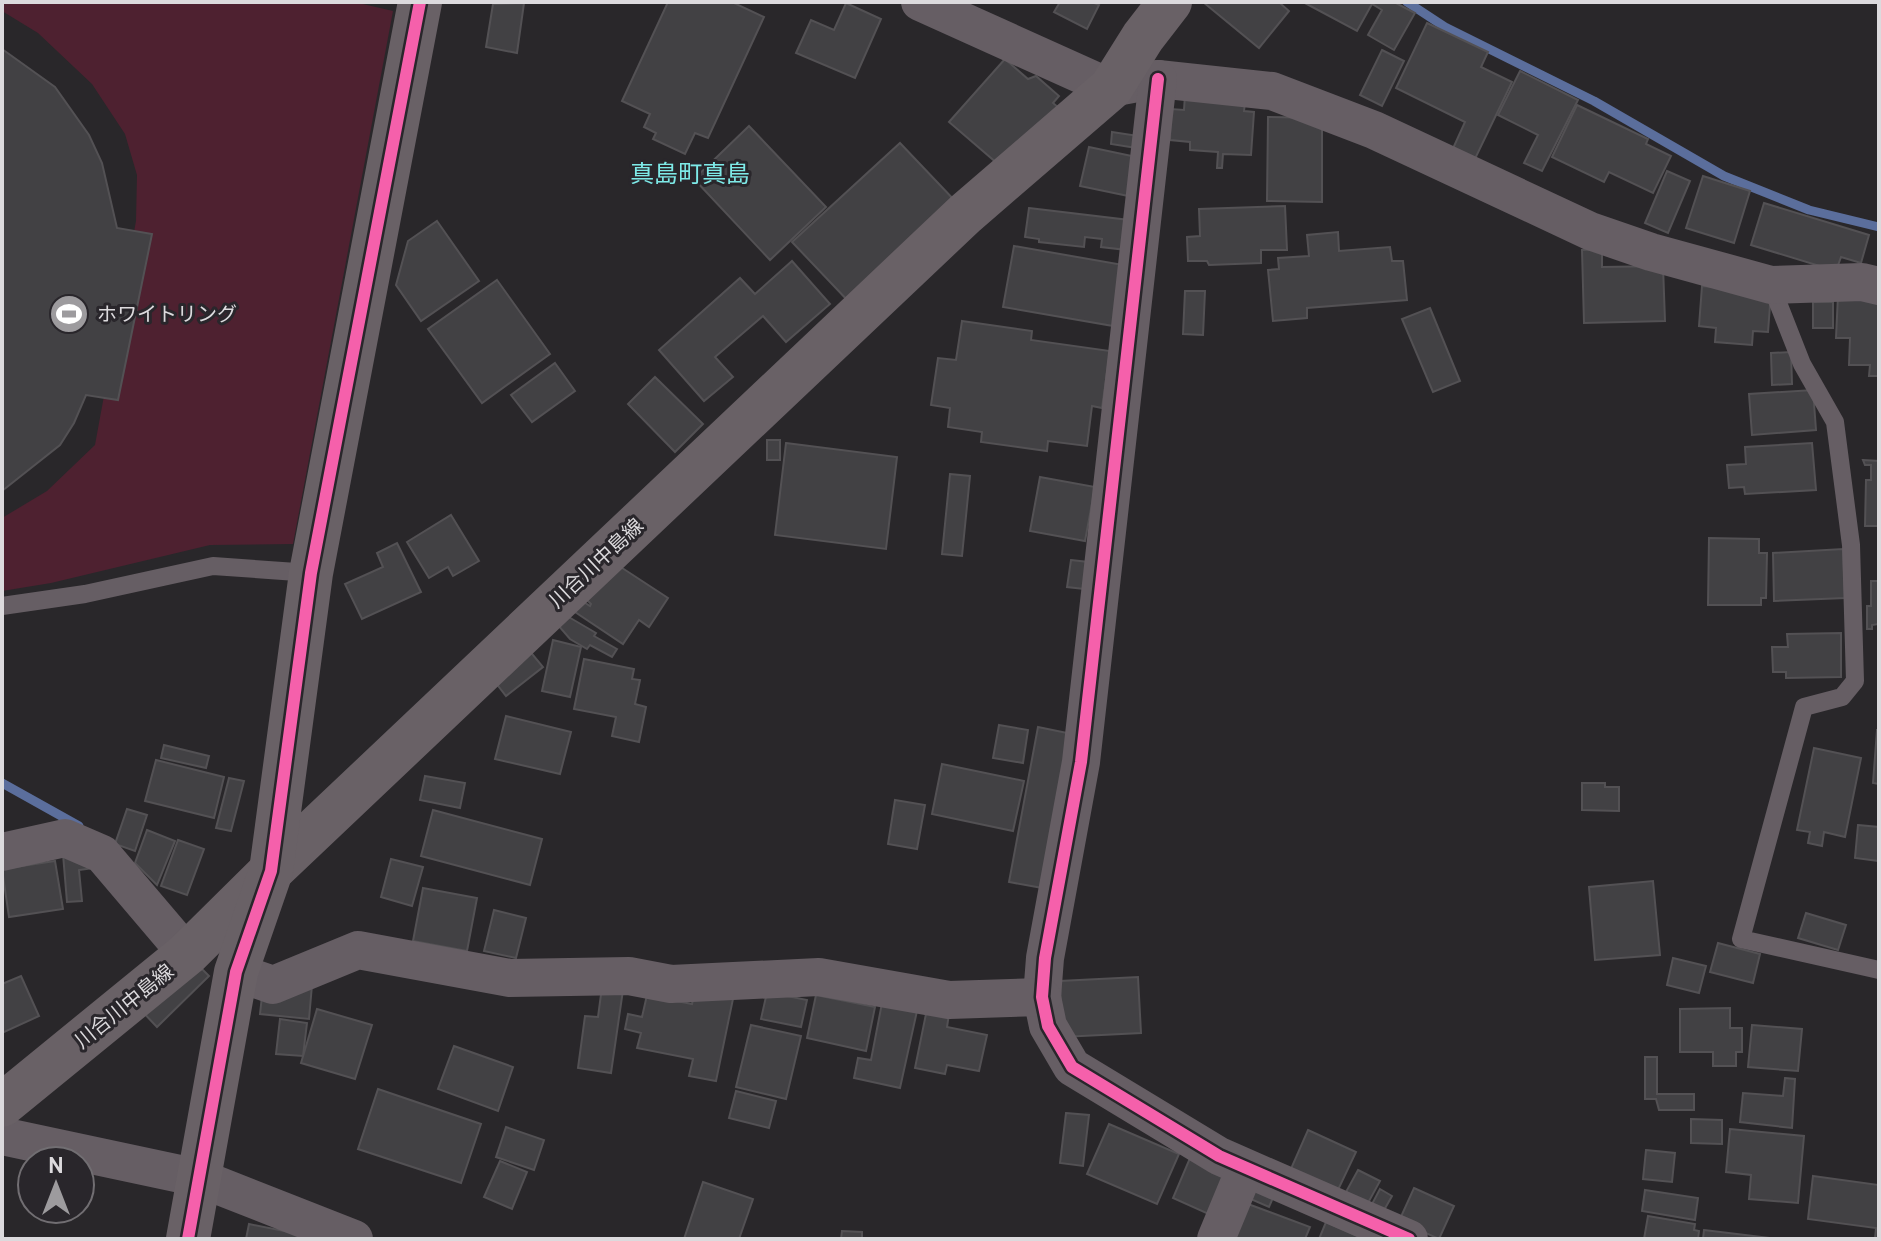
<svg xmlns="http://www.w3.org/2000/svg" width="1881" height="1241" viewBox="0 0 1881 1241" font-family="Overpass,'Noto Sans JP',sans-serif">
<rect width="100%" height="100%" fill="#29272a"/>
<!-- green -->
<path fill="#4e2130" d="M2 2H354L393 11 293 544 210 545 51 583 2 591V518L47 491 95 445 136 221 137 175 125 134 92 84 38 33 2 11Z"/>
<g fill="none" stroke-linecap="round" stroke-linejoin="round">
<!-- stream -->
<g stroke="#5b6e9c" stroke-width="9">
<path d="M1407 2 1445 27 1594 101 1724 176 1809 210 1879 227"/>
<path d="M2 783 79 826"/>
</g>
</g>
<!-- building -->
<g fill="#424144" stroke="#535154" stroke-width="2">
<path d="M668 2H732L764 17 708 138 695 133 685 154 653 139 656 133 644 127 650 114 622 101Z"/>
<path d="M1060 2H1092L1099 5 1087 29 1054 12Z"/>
<path d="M1203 2H1283L1281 4 1289 11 1259 48Z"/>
<path d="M1303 2H1394L1415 13 1394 50 1368 35 1382 10 1372 4 1357 31Z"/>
<path d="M524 3 517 53 486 47 493 4Z"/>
<path d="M846 3 881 19 855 78 796 53 811 20 834 30Z"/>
<path d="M1427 23 1488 52 1481 67 1512 82 1472 165 1450 155 1465 122 1396 88Z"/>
<path d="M2 49 55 87 89 135 102 163 117 228 152 234 118 400 86 395 74 423 60 445 2 491Z"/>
<path d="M1382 50 1404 61 1382 106 1360 95Z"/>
<path d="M1005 59 1028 79 1036 76 1059 96 1053 103 1059 108 1005 170 949 122Z"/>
<path d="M1520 71 1578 100 1542 171 1524 163 1538 135 1498 115Z"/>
<path d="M1185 95 1245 103 1244 111 1254 112 1251 155 1223 154 1222 168H1217L1218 152 1190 150V142L1170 140 1171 109 1184 110Z"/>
<path d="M1577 105 1648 139 1646 144 1671 156 1653 193 1609 172 1604 182 1552 157Z"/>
<path d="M1268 117 1322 118V202L1267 201Z"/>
<path d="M749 126 826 207 770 260 694 179Z"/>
<path d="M1112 132 1145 137 1143 149 1111 144Z"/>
<path d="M900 143 958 204 851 304 792 242Z"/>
<path d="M1089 147 1146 159 1138 198 1080 186Z"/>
<path d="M1667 171 1690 181 1668 233 1645 223Z"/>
<path d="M1703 176 1750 191 1734 243 1686 228Z"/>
<path d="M1764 203 1869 235 1861 263 1841 257 1836 271 1751 245Z"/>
<path d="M1285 206 1287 250H1261V263L1209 265 1207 261H1188L1187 237 1200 236 1199 209Z"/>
<path d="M1029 208 1129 220 1136 251 1101 247 1102 239 1085 237 1084 247 1039 242V239L1025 237Z"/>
<path d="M437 221 479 281 421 321 396 285 408 241Z"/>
<path d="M1338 232 1339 251 1390 247 1392 261H1403L1407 300 1307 308V318L1273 321 1268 270 1279 269 1278 258 1309 256 1307 235Z"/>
<path d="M1014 246 1129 266 1119 327 1003 307Z"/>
<path d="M1602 249V267L1663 266 1665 321 1584 323 1582 250Z"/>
<path d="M792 261 830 304 786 342 763 316 715 357 733 377 704 401 659 350 740 278 755 294Z"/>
<path d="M497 280 550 354 482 403 428 329Z"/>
<path d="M1702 286 1771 292 1768 332 1753 331 1752 345 1715 342 1716 328 1699 326Z"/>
<path d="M1185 291H1205L1203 335 1183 334Z"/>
<path d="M1838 295 1879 297V376H1869L1870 365H1849L1850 338H1836Z"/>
<rect x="1813" y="302" width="20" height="26"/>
<path d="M1430 308 1460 381 1433 392 1402 319Z"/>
<path d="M962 321 1032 331 1031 340 1110 351 1102 408 1092 406 1087 446 1048 441 1047 451 981 442 982 432 948 427 950 408 931 405 938 358 956 360Z"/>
<path d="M1791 352 1792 384 1772 385 1771 353Z"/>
<path d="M555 363 575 391 532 422 511 395Z"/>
<path d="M655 377 703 424 675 452 628 404Z"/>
<path d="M1813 390 1816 430 1752 435 1749 394Z"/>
<rect x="767" y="440" width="13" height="20"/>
<path d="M786 443 897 457 886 549 775 535Z"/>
<path d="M1812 443 1816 490 1745 494 1744 487 1729 488 1727 465 1746 464 1745 447Z"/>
<path d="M1863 460 1879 461V526H1865L1866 480H1871V465H1865Z"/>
<path d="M950 474 970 476 962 556 942 554Z"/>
<path d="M1040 477 1095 487 1085 541 1030 531Z"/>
<path d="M451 515 479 561 453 576 448 567 429 578 407 542Z"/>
<path d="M1709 538 1759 539V553H1767L1766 598H1761V605H1708Z"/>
<path d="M397 543 421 592 362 619 345 584 383 567 377 553Z"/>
<path d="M1843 549 1845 598 1774 601 1773 553Z"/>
<path d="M1071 560 1097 563 1093 590 1067 587Z"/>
<path d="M613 562 668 598 649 627 639 620 623 644 572 610 579 599 590 606 591 604 587 600Z"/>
<path d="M1871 581H1879V624L1872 625V629H1867V606H1871Z"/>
<path d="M567 616 596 633 594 636 617 649 612 657 590 645 587 649 570 639 557 624Z"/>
<path d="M1841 633V677L1786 678V672H1773L1772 647H1788L1787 634Z"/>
<path d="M553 640 581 647 570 697 542 691Z"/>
<path d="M528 649 543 667 506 696 492 678Z"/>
<path d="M584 659 634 669 632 679 640 680 635 704 646 707 639 742 612 736 616 717 574 709Z"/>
<path d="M506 716 571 732 560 774 495 759Z"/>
<path d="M999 725 1028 730 1023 763 993 758Z"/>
<path d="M1038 727 1077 735 1048 889 1009 882Z"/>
<path d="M1877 730H1879V784L1873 783Z"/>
<path d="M164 745 209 756 206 768 161 758Z"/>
<path d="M1814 748 1861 758 1845 837 1824 832 1822 846 1808 843 1810 832 1797 830Z"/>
<path d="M156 760 224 777 214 818 145 801Z"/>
<path d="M942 764 1024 781 1013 831 932 814Z"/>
<path d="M425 776 465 783 460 808 420 800Z"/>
<path d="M229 778 244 781 231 831 216 828Z"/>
<path d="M1582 783H1605V787H1619V811L1582 810Z"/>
<path d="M895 800 925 805 917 849 888 844Z"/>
<path d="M127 809 147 815 135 851 115 844Z"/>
<path d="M433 810 542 839 530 885 421 856Z"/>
<path d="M1858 825 1879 827V861L1855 858Z"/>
<path d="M147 830 175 841 157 885 135 863Z"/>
<path d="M178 840 204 849 187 895 161 886Z"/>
<path d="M63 854 94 868 79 870 82 901 67 902Z"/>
<path d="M391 859 423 867 412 906 381 897Z"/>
<path d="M55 861 63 909 9 917 2 869Z"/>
<path d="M1653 881 1660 955 1595 960 1589 887Z"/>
<path d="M423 888 477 898 467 951 413 941Z"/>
<path d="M494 910 526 918 516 958 484 951Z"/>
<path d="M1806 913 1846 925 1838 950 1798 938Z"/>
<path d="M1718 943 1760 954 1753 983 1710 972Z"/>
<path d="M190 957 209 976 157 1027 138 1007Z"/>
<path d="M1673 958 1706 966 1699 993 1667 985Z"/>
<path d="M21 976 39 1016 2 1033V984Z"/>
<path d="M1138 977 1141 1033 1062 1037 1060 981Z"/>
<path d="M312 985 309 1019 260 1014 263 987Z"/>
<path d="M602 987 623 990 611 1073 578 1068 585 1016 598 1017Z"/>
<path d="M696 987 734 994 716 1081 689 1076 693 1059 637 1048 641 1033 625 1029 628 1014 642 1017 647 995 692 1004Z"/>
<path d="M767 992 807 1000 801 1027 761 1019Z"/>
<path d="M816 995 875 1007 866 1051 807 1038Z"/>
<path d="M882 1003 917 1011 900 1088 854 1078 858 1058 871 1060Z"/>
<path d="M1730 1008V1028H1742V1052H1736V1066H1713V1052H1680V1009Z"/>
<path d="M317 1009 372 1025 355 1079 301 1063Z"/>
<path d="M927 1009 949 1014 947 1027 987 1035 979 1071 947 1065 945 1074 915 1068Z"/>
<path d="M280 1019 307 1023 303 1056 276 1054Z"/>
<path d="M751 1025 801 1036 786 1099 736 1087Z"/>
<path d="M1752 1025 1802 1029 1798 1071 1748 1067Z"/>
<path d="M454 1046 513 1067 498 1111 438 1089Z"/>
<path d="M1645 1057H1657V1094H1694V1110H1659L1656 1099H1645Z"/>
<path d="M1785 1078 1795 1079 1792 1128 1740 1122 1743 1093 1783 1096Z"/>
<path d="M378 1089 481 1124 461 1183 358 1149Z"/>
<path d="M736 1091 776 1101 769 1128 729 1118Z"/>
<path d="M1066 1113 1089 1115 1083 1166 1060 1163Z"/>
<path d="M1691 1119 1722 1120V1144L1691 1143Z"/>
<path d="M1109 1124 1179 1154 1157 1204 1087 1174Z"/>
<path d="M506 1127 544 1140 534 1170 496 1157Z"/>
<path d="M1730 1129 1804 1136 1798 1203 1749 1199 1751 1175 1726 1172Z"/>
<path d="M1308 1130 1356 1152 1337 1192 1290 1171Z"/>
<path d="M1646 1150 1675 1153 1672 1182 1643 1179Z"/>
<path d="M1190 1158 1230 1176 1213 1216 1173 1198Z"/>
<path d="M500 1161 527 1172 512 1209 484 1197Z"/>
<path d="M1358 1170 1380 1181 1368 1203 1346 1192Z"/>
<path d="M1813 1176 1879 1185V1239H1875L1876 1228 1808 1219Z"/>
<path d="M703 1182 753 1199 739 1239H684Z"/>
<path d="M1252 1183 1275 1193 1269 1207 1246 1197Z"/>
<path d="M1414 1188 1454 1206 1439 1239 1399 1221Z"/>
<path d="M1380 1189 1392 1196 1383 1212 1371 1206Z"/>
<path d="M1645 1190 1698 1198 1695 1220 1642 1211Z"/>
<path d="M1248 1204 1310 1227 1305 1239H1235Z"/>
<path d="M1648 1216 1695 1224 1694 1230 1699 1231 1698 1239H1644Z"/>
<path d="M1326 1222 1365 1239H1319Z"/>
<path d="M249 1224 319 1238V1239H246Z"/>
<path d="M1704 1230 1778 1239H1703Z"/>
<path d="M842 1231 862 1232V1239H841Z"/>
</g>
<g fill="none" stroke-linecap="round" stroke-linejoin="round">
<!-- lane -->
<g stroke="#665e64" stroke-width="18">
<path d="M1771 285 1802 364 1835 422 1851 545 1855 681 1842 697 1804 707 1741 939 1879 970"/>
<path d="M2 606 85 594 213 566 311 573"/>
</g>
<!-- street -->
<g stroke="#665e64" stroke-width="38">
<path d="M920 2 1111 88 1158 79 1272 91 1374 130 1590 231 1651 252 1771 285 1862 282 1879 286"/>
<path d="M1158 79 1081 762 1045 958 1042 997 1048 1026 1072 1067 1219 1156 1409 1239"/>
<path d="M2 852 65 838 102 854 187 954"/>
<path d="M236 972 273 985 358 950 510 978 629 976 671 984 819 977 949 1000 1042 997"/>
<path d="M2 1136 199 1178 354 1239"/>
<path d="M1216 1239 1245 1169"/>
</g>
<!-- secondary -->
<g stroke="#696166" stroke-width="44">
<path d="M2 1105 187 954 271 871 965 214 1111 88 1143 37 1170 2"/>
<path d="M188 1239 236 972 271 871 311 573 420 2"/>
</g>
<!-- cycleway casing -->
<g stroke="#29262b" stroke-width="17">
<g id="cycleway">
<path d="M1158 79 1081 762 1045 958 1042 997 1048 1026 1072 1067 1219 1156 1409 1239"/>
<path d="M188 1239 236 972 271 871 311 573 420 2"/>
</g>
</g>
<!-- cycleway -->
<use href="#cycleway" stroke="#f560ab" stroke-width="12"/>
</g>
<!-- icons -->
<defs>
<g id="stadium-disc" transform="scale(2)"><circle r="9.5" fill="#9d9b9e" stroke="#29262b"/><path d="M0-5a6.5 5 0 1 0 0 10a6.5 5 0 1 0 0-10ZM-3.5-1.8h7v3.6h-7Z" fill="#fff"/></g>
</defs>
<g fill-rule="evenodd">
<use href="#stadium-disc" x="69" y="314"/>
</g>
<g text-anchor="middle" stroke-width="6" stroke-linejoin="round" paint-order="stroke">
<!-- poi labels -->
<g font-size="20" fill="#dcdadd" stroke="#29262b" text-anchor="start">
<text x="97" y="321">ホワイトリング</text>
</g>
<!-- street labels -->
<g font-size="20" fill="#dcdadd" stroke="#29262b">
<text transform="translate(596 563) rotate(-43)" y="7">川合川中島線</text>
<text transform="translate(124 1006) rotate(-39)" y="7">川合川中島線</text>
</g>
<!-- quarter labels -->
<g font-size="24" fill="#7eeae8" stroke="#29262b">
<text x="690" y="182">真島町真島</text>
</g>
</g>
<!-- border -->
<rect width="1881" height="1241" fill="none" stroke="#dcdadd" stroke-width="8"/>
<!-- north arrow -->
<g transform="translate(56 1185)"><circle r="38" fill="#29262b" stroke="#716e72" stroke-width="2"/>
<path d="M0-6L14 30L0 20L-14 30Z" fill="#9d9b9e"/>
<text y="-12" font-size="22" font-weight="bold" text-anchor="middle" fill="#dcdadd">N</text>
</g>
</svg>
